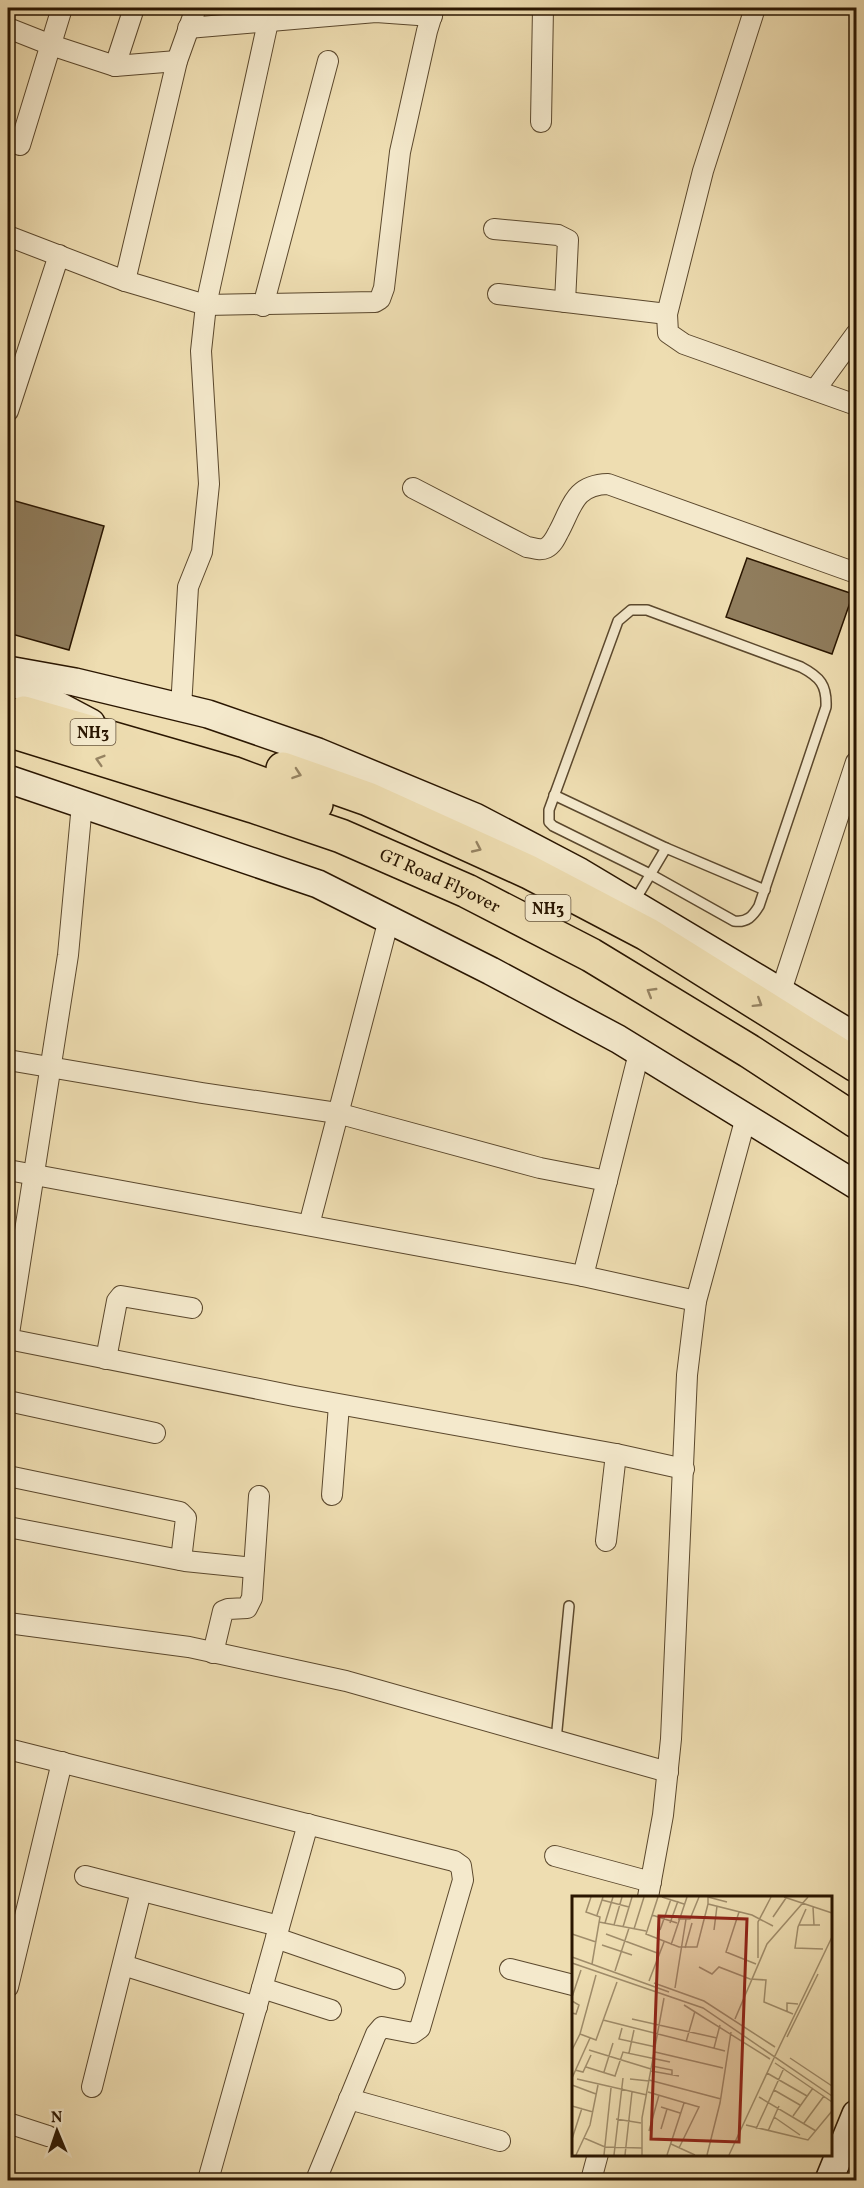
<svg xmlns="http://www.w3.org/2000/svg" width="864" height="2188" viewBox="0 0 864 2188" font-family="Vollkorn,serif">
<rect width="100%" height="100%" fill="#eeddb1"/>
<filter id="stains"><feTurbulence type="fractalNoise" baseFrequency=".00333" numOctaves="4"/><feColorMatrix values="0 0 0 0 .2 0 0 0 0 .09 0 0 0 0 .02 0 0 0 .5 -.17"/></filter>
<radialGradient id="worn" r=".72"><stop offset=".6" stop-color="#630" stop-opacity="0"/><stop offset="1" stop-color="#630" stop-opacity=".3"/></radialGradient>
<!-- building -->
<g fill="#907d5d" stroke="#2a1601" stroke-width="1.5">
<path d="M8 499 104 526 69 650 8 633Z"/>
<path d="M747 558 853 594 832 654 726 617Z"/>
</g>
<g fill="none" stroke-linecap="round" stroke-linejoin="round">
<!-- lane casing -->
<g stroke="#5b482d" stroke-width="12">
<g id="lane">
<path d="M631 610H647L801 667C820 677 827 685 826 707L759 906C753 916 747 923 734 921L650 874 553 826 549 822V810L618 621Z"/>
<path d="M554 795 666 848 765 890"/>
<path d="M634 902 666 848"/>
<path d="M556 1740 569 1606"/>
</g>
</g>
<!-- street casing -->
<g stroke="#5b482d" stroke-width="22">
<g id="street">
<path d="M755 8 703 171 667 314 668 333 684 344 856 405"/>
<path d="M305 18 376 12 432 16"/>
<path d="M8 28 51 45 115 66 177 61"/>
<path d="M188 28 305 18 310 8"/>
<path d="M115 66 134 8"/>
<path d="M541 122 543 8"/>
<path d="M20 145 62 8"/>
<path d="M494 229 558 235 568 240 565 302"/>
<path d="M8 236 125 281 206 305 375 302 380 299 384 288 400 152 427 31 434 8"/>
<path d="M125 281 177 61 196 8"/>
<path d="M498 294 667 314"/>
<path d="M263 306 328 61"/>
<path d="M815 390 856 334"/>
<path d="M8 411 59 255"/>
<path d="M413 488 527 547C534 548 540 551 546 548 552 545 555 539 558 533 572 508 573 485 608 484L856 573"/>
<path d="M181 708 188 587 202 552 209 484 201 351 206 305 268 22"/>
<path d="M781 991 856 762"/>
<path d="M8 1060 202 1093 337 1113 540 1168 607 1181"/>
<path d="M8 1170 583 1276 696 1301"/>
<path d="M309 1225 389 919"/>
<path d="M583 1276 639 1053"/>
<path d="M8 1339 294 1396 616 1454 684 1469"/>
<path d="M8 1340 68 955 82 804"/>
<path d="M106 1359 117 1301 121 1296 192 1308"/>
<path d="M8 1401 155 1433"/>
<path d="M8 1476 180 1512 186 1518 181 1560"/>
<path d="M332 1495 339 1405"/>
<path d="M8 1527 185 1561 254 1568"/>
<path d="M606 1541 616 1454"/>
<path d="M8 1623 189 1647 346 1681 668 1772"/>
<path d="M213 1653 223 1611 228 1609 247 1608 252 1598 259 1496"/>
<path d="M8 1749 454 1861 461 1866 463 1880 420 2028 413 2033 382 2027 376 2034 316 2180"/>
<path d="M555 1856 651 1882"/>
<path d="M85 1876 279 1926"/>
<path d="M648 1897 663 1815 671 1739 687 1375 696 1301 746 1117"/>
<path d="M276 1938 395 1979"/>
<path d="M123 1965 257 2007"/>
<path d="M510 1969 573 1985"/>
<path d="M8 1987 62 1762"/>
<path d="M262 1988 331 2010"/>
<path d="M92 2087 141 1891"/>
<path d="M349 2099 500 2141"/>
<path d="M8 2123 48 2136"/>
<path d="M208 2180 308 1824"/>
<path d="M591 2180 598 2154"/>
</g>
</g>
<!-- secondary casing -->
<g stroke="#2a1601" stroke-width="30">
<g id="secondary">
<path d="M8 670 75 682 208 714 318 752 475 817 580 872 856 1037"/>
<path d="M8 679 91 723"/>
<path d="M8 779 318 884 491 971 618 1039 856 1185"/>
<path d="M829 2180 856 2114"/>
</g>
</g>
<!-- highway casing -->
<g stroke="#2a1601" stroke-width="36">
<g id="highway">
<path d="M24 713 232 773 316 804"/>
<path id="s1" d="M8 730 253 806 341 836 467 891 591 955 749 1051 856 1121"/>
<path d="M283 769 368 799 529 872 647 934 856 1065"/>
</g>
</g>
<!-- lane -->
<use href="#lane" stroke="#f4e9cc" stroke-width="9"/>
<!-- street -->
<use href="#street" stroke="#f4e9cc" stroke-width="20"/>
<!-- secondary -->
<use href="#secondary" stroke="#f4e9cc" stroke-width="27"/>
<!-- highway -->
<use href="#highway" stroke="#eeddb1" stroke-width="33"/>
</g>
<!-- one-way arrows -->
<defs><path id="oneway-chevron" d="M-2-3.5L2.5 0L-2 3.5" fill="none" stroke-width="1.6" stroke-linecap="round" stroke-linejoin="round" transform="scale(1.5)"/></defs>
<g stroke="#968362">
<use href="#oneway-chevron" transform="translate(100 760) rotate(-163)"/>
<use href="#oneway-chevron" transform="translate(297 774) rotate(19)"/>
<use href="#oneway-chevron" transform="translate(477 848) rotate(25)"/>
<use href="#oneway-chevron" transform="translate(651 992) rotate(-149)"/>
<use href="#oneway-chevron" transform="translate(758 1003) rotate(32)"/>
</g>
<g text-anchor="middle" stroke-width="4.5" stroke-linejoin="round" paint-order="stroke">
<!-- shield labels -->
<g fill="#f4e9cc" stroke="#67553e" stroke-width="1.5">
<rect x="70.5" y="719" width="45" height="26" rx="4.5"/>
<rect x="525.5" y="895" width="45" height="26" rx="4.5"/>
</g>
<g font-size="16" font-weight="bold" fill="#2a1601">
<text x="93" y="738">NH3</text>
<text x="548" y="914">NH3</text>
</g>
<!-- street labels -->
<g font-size="18" fill="#2a1601" stroke="#f4e9cc">
<text dy="6" stroke="none"><textPath href="#s1" startOffset="458">GT Road Flyover</textPath></text>
</g>
</g>
<!-- overview -->
<g transform="translate(572 1896)">
<rect width="260" height="260" fill="#eeddb1"/>
<path fill="none" stroke="#a08d6b" stroke-width="1.5" d="M19 1 14 16 28 21 20 68M86 1 74 38 107 51H125L136 8 180 19 201 30M90 1 112 8M212 1 260 17M30 4 57 11M136 8V1L155 6M241 11 242 29M234 13 226 31 223 52 251 53M167 16 154 56 184 68M25 19 31 1M80 19 105 27M201 21 214 2M106 23H118L127 1M27 26 74 35M33 27 41 1M98 27 106 5M42 29 50 1M227 29H248M51 31 60 1M62 33 72 1M88 34 99 3M142 34 145 10M0 38 24 46M34 38 88 58M30 49 60 59M99 49 115 1M113 52 120 27M0 61 97 96M186 62V26L199 1M0 67 131 112 260 200M127 71 140 78 147 71 178 83 194 84 192 106 221 118M43 75 57 32M77 85 92 46M82 87 132 105 203 151M103 92 114 23M0 101 9 74M0 105 7 109 4 118 0 117M112 109 198 163M215 115V107L226 108M60 123 145 142M163 123 195 48 236 1M31 124 153 155M50 132 47 143 84 151M8 138 24 79M215 141 246 78M114 146 123 115M142 152 148 129M0 154 8 138 24 144 45 86M17 154 79 173M83 156 151 172M57 157 62 134M202 162 260 41M218 162 260 190M203 167 260 206M80 170 100 174V179M14 171 43 180 51 156 98 166M3 174 11 176 19 159M79 175 107 180M32 176 41 147M195 177 235 200M0 182 18 142M5 183 75 199M58 183 77 185M77 184 149 203M0 189 24 198M202 194 228 209M76 196 127 211 107 252M187 201 244 235M0 210 21 216M89 211 108 217M221 220 241 192M202 221 228 239M44 223 69 227M232 227 252 200M174 229 236 244 260 215M89 233 95 213M184 233 212 172M77 235 87 199M196 235 207 210M12 242 33 251 70 252M0 243 10 212M99 248 123 259M4 259 18 229 26 189M32 259 39 192M42 259 51 182M53 259 60 196M70 259V222L92 102M95 259 112 207M135 259 148 207 159 136M157 259 202 162"/>
<path fill="#8f2418" fill-opacity="0.15" stroke="#8f2418" stroke-width="3" d="M87 20 175 23 167 246 79 243Z"/>
<rect width="260" height="260" fill="none" stroke="#2a1601" stroke-width="3"/>
</g>
<!-- margin -->
<rect width="864" height="2188" fill="none" stroke="#eeddb1" stroke-width="30"/>
<rect x="9" y="9" width="846" height="2170" fill="none" stroke="#2a1601" stroke-width="3"/>
<rect x="15" y="15" width="834" height="2158" fill="none" stroke="#2a1601" stroke-width="1.5"/>
<!-- north arrow -->
<g transform="translate(57 2131) rotate(358)" stroke="#f4e9cc" stroke-width="4.5" paint-order="stroke">
<path d="M0-4.5L10 22L0 15L-10 22Z" fill="#2a1601"/>
<text y="-9" font-size="16" font-weight="bold" text-anchor="middle" fill="#2a1601">N</text>
</g>
<rect width="100%" height="100%" filter="url(#stains)"/>
<rect width="100%" height="100%" fill="url(#worn)"/>
</svg>
